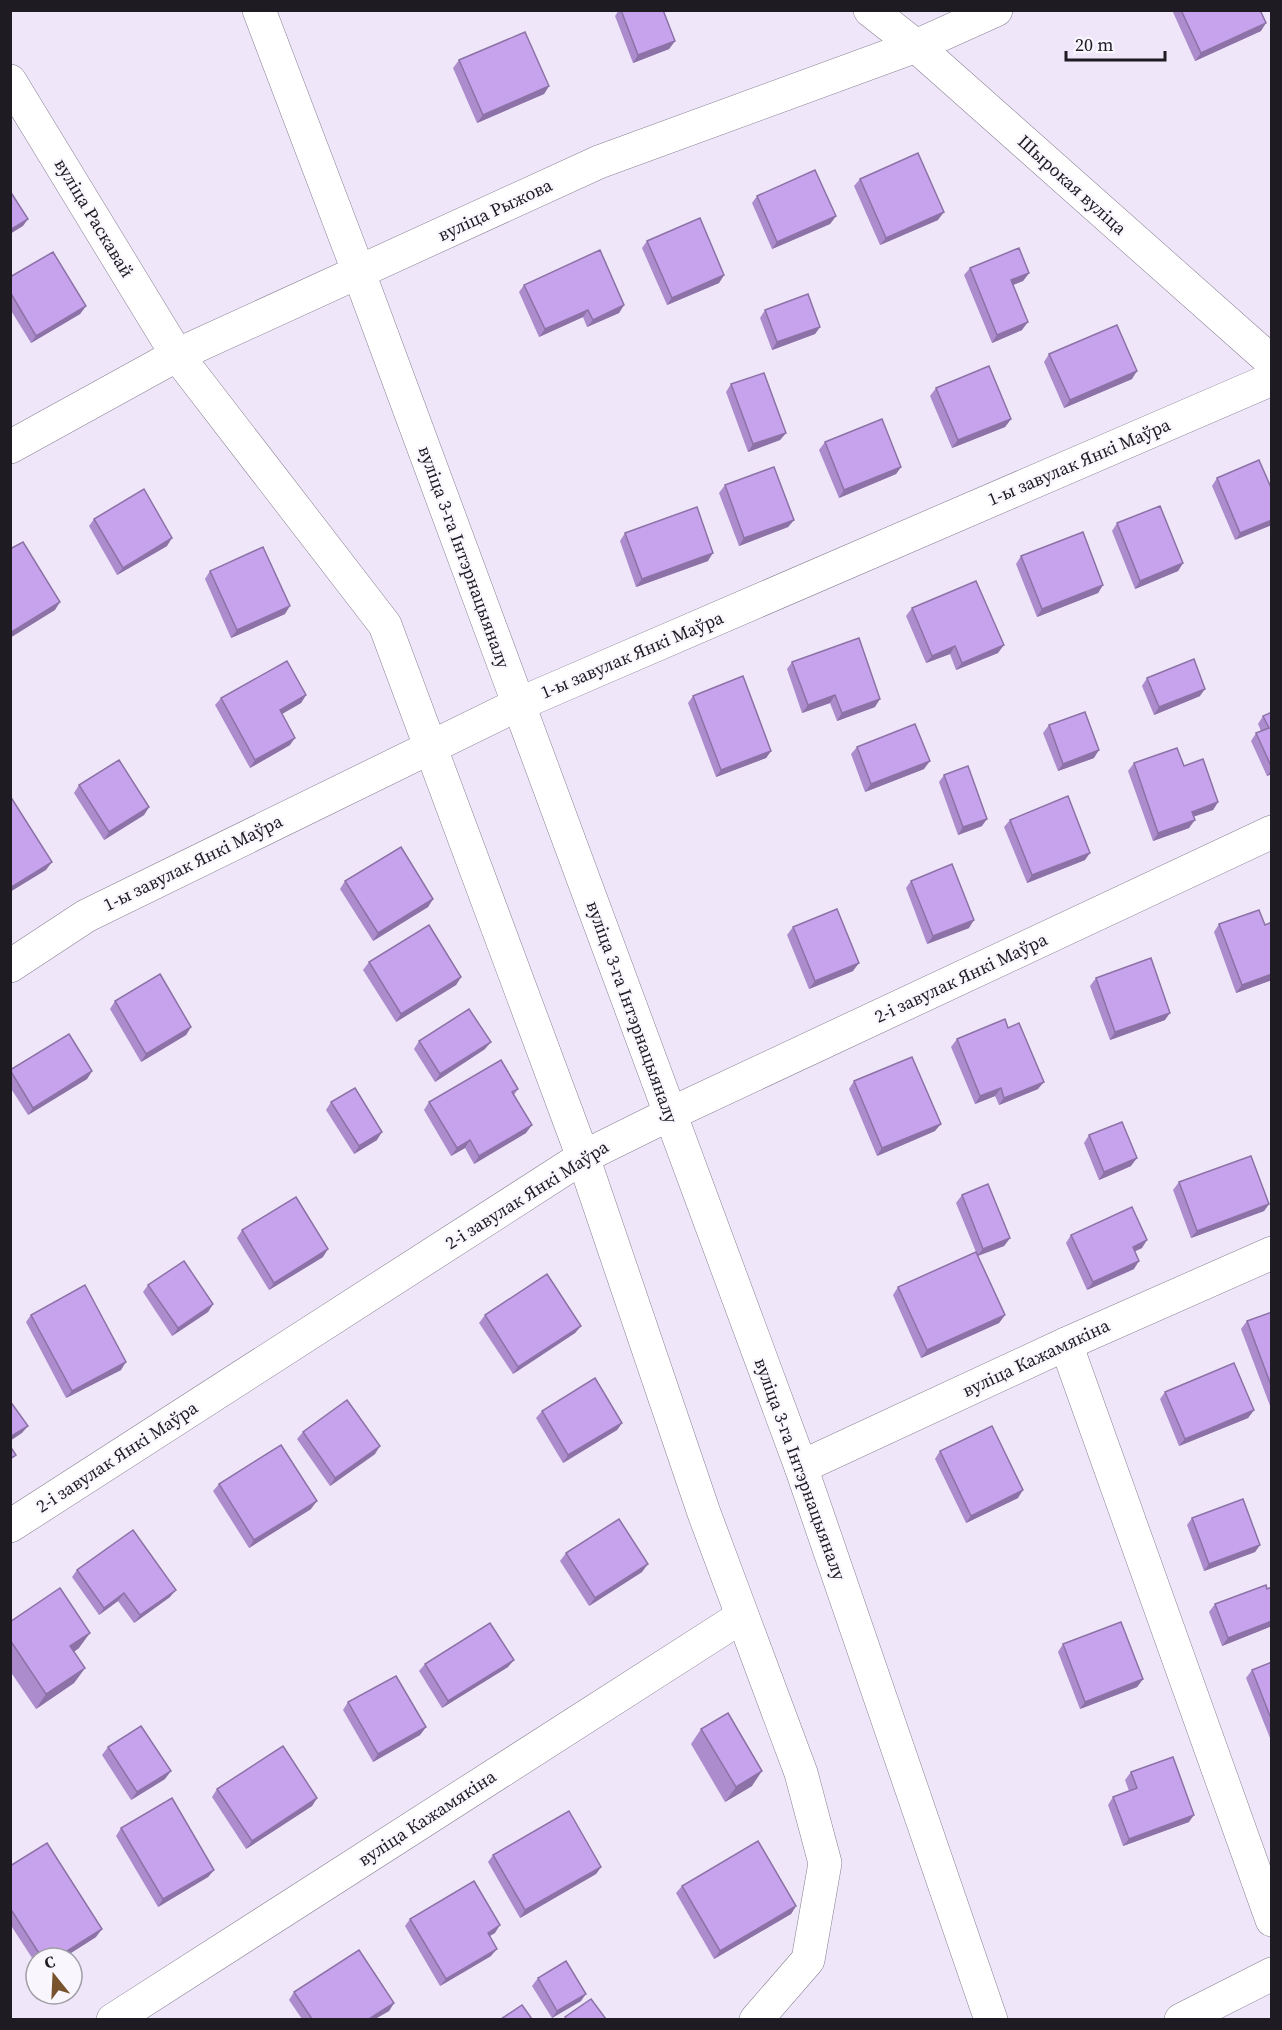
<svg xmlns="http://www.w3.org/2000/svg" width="1282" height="2030" viewBox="0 0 1282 2030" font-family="'Source Serif 4',serif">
<rect width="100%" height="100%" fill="#efe6fa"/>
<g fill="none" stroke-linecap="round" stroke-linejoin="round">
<!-- minor casing -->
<g stroke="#898093" stroke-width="34">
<g id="minor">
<path d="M259 10 359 273 801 1467 991 2020"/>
<path d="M870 10 916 46 1272 362"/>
<path d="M10 81 177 355 385 625 583 1157 704 1513 801 1773 825 1863 808 1960 756 2020"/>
<path d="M10 447 177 355 599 162 916 46 996 10"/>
<path d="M10 966 86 916 519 704 1272 379"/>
<path d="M1066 1344 1272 1920"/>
<path d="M801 1467 1066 1344 1272 1253"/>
<path d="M10 1526 583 1157 670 1114 1272 832"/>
<path d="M113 2020 741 1617"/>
<path d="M1181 2020 1272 1974"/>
</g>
</g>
<!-- minor -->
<use href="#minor" stroke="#fff" stroke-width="33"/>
</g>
<!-- wall -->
<g fill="#ac8ccc">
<path d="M619 10H663L675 41 669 49 633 63 615 16Z"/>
<path d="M1172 10H1260L1261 31 1195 61Z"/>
<path d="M459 60 549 86 544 94 477 123 453 68Z"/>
<path d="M860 179 938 220 880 245 854 186Z"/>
<path d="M757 196 836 216 830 224 772 249 752 203Z"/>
<path d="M647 241 724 275 719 283 667 305 642 248Z"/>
<path d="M970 268 1029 273 1023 281 1013 285 1022 330 992 343 964 275Z"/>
<path d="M10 277 86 306 80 314 31 343 10 309Z"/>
<path d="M524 285 624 305 619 313 587 327 583 317 539 337 519 292Z"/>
<path d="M765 310 820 327 815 334 772 350 760 318Z"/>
<path d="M1049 354 1132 379 1064 408 1044 362Z"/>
<path d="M731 384 786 433 780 440 748 452 726 392Z"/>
<path d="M936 388 1011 419 1005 427 952 448 930 396Z"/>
<path d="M825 442 901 467 896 474 839 498 819 450Z"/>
<path d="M1217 478 1272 490 1235 540 1212 486Z"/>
<path d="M725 485 794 520 788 527 739 546 719 493Z"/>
<path d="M94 519 167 546 117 575 89 526Z"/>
<path d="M1117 523 1183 563 1178 571 1135 589 1112 531Z"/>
<path d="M625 533 708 561 636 587 620 541Z"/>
<path d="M1021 556 1103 585 1098 593 1037 617 1016 564Z"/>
<path d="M210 571 285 614 231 638 205 579Z"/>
<path d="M912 608 998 653 956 670 950 654 926 663 906 616Z"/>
<path d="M792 662 875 707 837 721 830 703 802 713 787 669Z"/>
<path d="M1147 678 1200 696 1154 715 1142 686Z"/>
<path d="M306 695 301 703 282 714 290 745 250 768 215 705 221 698Z"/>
<path d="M693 696 771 751 766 758 716 777 688 703Z"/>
<path d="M1272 712V774L1267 776 1251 741 1256 733 1261 731 1258 724 1263 716Z"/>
<path d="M1049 725 1094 758 1058 771 1043 733Z"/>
<path d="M857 747 924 769 865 792 851 754Z"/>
<path d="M1134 763 1184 766 1218 802 1213 810 1193 817 1189 828 1153 841 1128 771Z"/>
<path d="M944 775 982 826 958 835 939 782Z"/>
<path d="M79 785 149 807 144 815 104 840 74 793Z"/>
<path d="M1010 820 1085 860 1027 883 1004 827Z"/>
<path d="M345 881 433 899 428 907 373 941 340 889Z"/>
<path d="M911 881 969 928 927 944 906 888Z"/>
<path d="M1219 924 1272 980 1236 993 1214 932Z"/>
<path d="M793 927 853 971 809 989 787 935Z"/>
<path d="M369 962 461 977 456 985 396 1022 363 970Z"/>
<path d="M1096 978 1165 1020 1110 1040 1090 986Z"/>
<path d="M115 1001 191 1027 186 1035 141 1062 110 1009Z"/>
<path d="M1008 1028 1038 1089 999 1105 995 1096 975 1104 951 1047 957 1039Z"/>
<path d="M419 1041 485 1049 435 1082 414 1049Z"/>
<path d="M10 1070 92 1071 87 1079 28 1115 10 1087Z"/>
<path d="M854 1081 935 1131 877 1156 849 1089Z"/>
<path d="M518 1089 514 1095 526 1133 474 1164 465 1148 451 1156 424 1110 429 1102Z"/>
<path d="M331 1102 377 1140 354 1154 326 1110Z"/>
<path d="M1089 1135 1131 1166 1099 1180 1084 1143Z"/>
<path d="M1179 1182 1269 1204 1264 1211 1191 1238 1173 1190Z"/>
<path d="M962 1195 1010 1238 1004 1246 978 1256 1005 1315 999 1323 921 1358 893 1295 898 1287 976 1252 956 1203Z"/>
<path d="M242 1230 323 1257 269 1290 237 1238Z"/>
<path d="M1071 1235 1142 1248 1135 1251 1134 1269 1087 1290 1066 1243Z"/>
<path d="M148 1285 213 1304 208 1312 172 1336 143 1292Z"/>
<path d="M1272 1312V1411L1241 1329 1247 1321Z"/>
<path d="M31 1315 121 1370 66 1398 26 1322Z"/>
<path d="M485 1315 581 1326 575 1333 513 1374 479 1323Z"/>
<path d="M1165 1392 1254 1410 1248 1418 1179 1446 1160 1399Z"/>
<path d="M542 1411 622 1423 617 1430 563 1463 536 1418Z"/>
<path d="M303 1432 375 1454 330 1486 297 1439Z"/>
<path d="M940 1451 1018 1498 966 1523 935 1459Z"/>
<path d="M219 1484 311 1509 249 1548 213 1491Z"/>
<path d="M1192 1518 1260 1545 1255 1552 1204 1571 1187 1525Z"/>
<path d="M566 1553 642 1572 589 1606 560 1561Z"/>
<path d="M77 1570 170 1597 134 1623 118 1601 99 1615 72 1577Z"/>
<path d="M1272 1587V1626L1222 1646 1209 1612 1215 1604Z"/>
<path d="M10 1622 79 1648 74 1652 85 1668 74 1683 36 1709 10 1671Z"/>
<path d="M1063 1644 1143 1679 1137 1687 1080 1709 1058 1652Z"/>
<path d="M1272 1662V1743L1246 1678 1252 1670Z"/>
<path d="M425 1664 508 1667 442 1708 419 1671Z"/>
<path d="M348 1702 426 1727 420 1735 373 1762 343 1710Z"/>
<path d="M701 1729 752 1786 725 1802 691 1744Z"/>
<path d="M108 1747 165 1779 131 1800 102 1755Z"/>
<path d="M1131 1772 1189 1822 1123 1846 1108 1805 1113 1797 1129 1791 1125 1780Z"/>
<path d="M217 1789 317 1798 312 1806 246 1849 212 1797Z"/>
<path d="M121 1828 214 1870 208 1877 158 1907 116 1836Z"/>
<path d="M493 1855 601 1867 596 1874 520 1918 488 1862Z"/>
<path d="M10 1866 96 1937 63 1958H36V1964L10 1924Z"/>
<path d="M682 1886 796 1906 791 1914 714 1959 676 1893Z"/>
<path d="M410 1919 495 1933 490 1936 491 1956 440 1986 405 1926Z"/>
<path d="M538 1978 581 2001 552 2018 532 1986Z"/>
<path d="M294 1992 394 2003 389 2011 375 2019H302L289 2000Z"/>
</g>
<!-- shaded-wall -->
<g fill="#8c72a6">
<path d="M1266 23 1261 31 1195 61 1201 53Z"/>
<path d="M675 41 669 49 633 63 638 55Z"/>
<path d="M549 86 544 94 477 123 483 115Z"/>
<path d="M944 212 938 220 880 245 886 238Z"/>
<path d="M836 216 830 224 772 249 777 242Z"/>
<path d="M28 219 23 226 10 234V230Z"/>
<path d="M1029 273 1023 281 1005 288 1011 280Z"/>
<path d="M724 275 719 283 667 305 672 298Z"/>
<path d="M624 305 619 313 587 327 593 320Z"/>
<path d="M86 306 80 314 31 343 36 336Z"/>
<path d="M588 310 583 317 539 337 545 329Z"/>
<path d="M1028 322 1022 330 992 343 997 335Z"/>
<path d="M820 327 815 334 772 350 777 342Z"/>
<path d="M1137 371 1132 379 1064 408 1070 400Z"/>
<path d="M1011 419 1005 427 952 448 958 440Z"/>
<path d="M786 433 780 440 748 452 753 444Z"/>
<path d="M901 467 896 474 839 498 844 490Z"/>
<path d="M794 520 788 527 739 546 744 538Z"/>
<path d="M1272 520V525L1235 540 1240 533Z"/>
<path d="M172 538 167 546 117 575 123 568Z"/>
<path d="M713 553 708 561 636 587 642 579Z"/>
<path d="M1183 563 1178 571 1135 589 1140 581Z"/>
<path d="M1103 585 1098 593 1037 617 1042 609Z"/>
<path d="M60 602 55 610 10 638V633Z"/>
<path d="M290 606 285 614 231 638 237 630Z"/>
<path d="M1004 645 998 653 956 670 962 663Z"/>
<path d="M955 646 950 654 926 663 932 656Z"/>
<path d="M1205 689 1200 696 1154 715 1159 707Z"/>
<path d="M306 695 301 703 275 718 280 710Z"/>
<path d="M835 695 830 703 802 713 808 705Z"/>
<path d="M880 699 875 707 837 721 842 713Z"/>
<path d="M295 738 290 745 250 768 255 760Z"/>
<path d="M1099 750 1094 758 1058 771 1063 764Z"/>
<path d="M771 751 766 758 716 777 721 770Z"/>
<path d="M930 761 924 769 865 792 871 784Z"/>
<path d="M1272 769V774L1267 776Z"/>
<path d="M1218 802 1213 810 1186 819 1192 812Z"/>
<path d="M149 807 144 815 104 840 109 832Z"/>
<path d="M987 819 982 826 958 835 963 827Z"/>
<path d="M1195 820 1189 828 1153 841 1158 833Z"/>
<path d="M1090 853 1085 860 1027 883 1032 875Z"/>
<path d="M52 862 46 870 10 892V888Z"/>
<path d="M433 899 428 907 373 941 378 933Z"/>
<path d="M974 920 969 928 927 944 933 936Z"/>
<path d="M859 963 853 971 809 989 815 981Z"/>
<path d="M1272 974V980L1236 993 1242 985Z"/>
<path d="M461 977 456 985 396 1022 401 1014Z"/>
<path d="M1170 1013 1165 1020 1110 1040 1115 1032Z"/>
<path d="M191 1027 186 1035 141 1062 146 1054Z"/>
<path d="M491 1042 485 1049 435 1082 440 1074Z"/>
<path d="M92 1071 87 1079 28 1115 33 1108Z"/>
<path d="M1044 1082 1038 1089 999 1105 1004 1098Z"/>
<path d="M1001 1088 995 1096 975 1104 980 1096Z"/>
<path d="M941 1124 935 1131 877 1156 882 1148Z"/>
<path d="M532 1125 526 1133 474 1164 479 1156Z"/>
<path d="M382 1132 377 1140 354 1154 359 1146Z"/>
<path d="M470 1140 465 1148 451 1156 457 1148Z"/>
<path d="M1137 1158 1131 1166 1099 1180 1104 1172Z"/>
<path d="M1269 1204 1264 1211 1191 1238 1197 1231Z"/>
<path d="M1010 1238 1004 1246 977 1256 983 1249Z"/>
<path d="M1147 1240 1142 1248 1127 1255 1133 1247Z"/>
<path d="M328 1249 323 1257 269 1290 274 1283Z"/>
<path d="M1139 1261 1134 1269 1087 1290 1093 1282Z"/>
<path d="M213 1304 208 1312 172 1336 178 1328Z"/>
<path d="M1005 1315 999 1323 921 1358 927 1350Z"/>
<path d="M581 1326 575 1333 513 1374 518 1367Z"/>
<path d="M126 1362 121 1370 66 1398 72 1391Z"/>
<path d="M1254 1410 1248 1418 1179 1446 1185 1439Z"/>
<path d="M622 1423 617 1430 563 1463 568 1455Z"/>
<path d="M28 1426 22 1433 10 1441V1437Z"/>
<path d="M380 1446 375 1454 330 1486 335 1478Z"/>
<path d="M1023 1490 1018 1498 966 1523 971 1516Z"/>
<path d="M317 1501 311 1509 249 1548 254 1540Z"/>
<path d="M1260 1545 1255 1552 1204 1571 1209 1564Z"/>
<path d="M648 1564 642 1572 589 1606 595 1598Z"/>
<path d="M176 1590 170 1597 134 1623 140 1615Z"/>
<path d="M124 1593 118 1601 99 1615 104 1608Z"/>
<path d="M1272 1621V1626L1222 1646 1228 1638Z"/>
<path d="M90 1633 79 1648 60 1661 70 1646Z"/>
<path d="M514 1660 508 1667 442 1708 448 1701Z"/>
<path d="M85 1668 74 1683 36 1709 46 1694Z"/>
<path d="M1143 1679 1137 1687 1080 1709 1085 1702Z"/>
<path d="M426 1727 420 1735 373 1762 378 1754Z"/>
<path d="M171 1771 165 1779 131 1800 137 1792Z"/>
<path d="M762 1771 752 1786 725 1802 736 1787Z"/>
<path d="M317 1798 312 1806 246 1849 252 1841Z"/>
<path d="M1194 1815 1189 1822 1123 1846 1129 1839Z"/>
<path d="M601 1867 596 1874 520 1918 525 1910Z"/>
<path d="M214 1870 208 1877 158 1907 163 1899Z"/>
<path d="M796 1906 791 1914 714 1959 720 1951Z"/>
<path d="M500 1925 495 1933 482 1940 488 1933Z"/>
<path d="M102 1929 96 1937 63 1958H56Z"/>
<path d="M497 1949 491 1956 440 1986 446 1979Z"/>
<path d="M586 1994 581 2001 552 2018 557 2011Z"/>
<path d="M394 2003 389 2011 375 2019H369Z"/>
</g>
<!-- building -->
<g fill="#c8a3ed" stroke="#8c72a6" stroke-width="1.5">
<path d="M621 10H663L675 41 638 55Z"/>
<path d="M1181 10H1260L1266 23 1201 53Z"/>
<path d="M525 32 549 86 483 115 459 60Z"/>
<path d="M918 153 944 212 886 238 860 179Z"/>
<path d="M815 170 836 216 777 242 757 196Z"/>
<path d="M10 191 28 219 10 230Z"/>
<path d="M700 218 724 275 672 298 647 241Z"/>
<path d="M1019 248 1029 273 1011 280 1028 322 997 335 970 268Z"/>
<path d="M600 250 624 305 593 320 588 310 545 329 524 285Z"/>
<path d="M53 252 86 306 36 336 10 292V277Z"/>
<path d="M808 294 820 327 777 342 765 310Z"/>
<path d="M1117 325 1137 371 1070 400 1049 354Z"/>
<path d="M989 366 1011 419 958 440 936 388Z"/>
<path d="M764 373 786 433 753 444 731 384Z"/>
<path d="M882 419 901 467 844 490 825 442Z"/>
<path d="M1259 460 1272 490V520L1240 533 1217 478Z"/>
<path d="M774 467 794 520 744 538 725 485Z"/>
<path d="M144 489 172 538 123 568 94 519Z"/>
<path d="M1160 506 1183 563 1140 581 1117 523Z"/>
<path d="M697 507 713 553 642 579 625 533Z"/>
<path d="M1083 532 1103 585 1042 609 1021 556Z"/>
<path d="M23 542 60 602 10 633V549Z"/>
<path d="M263 547 290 606 237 630 210 571Z"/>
<path d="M976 581 1004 645 962 663 955 646 932 656 912 608Z"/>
<path d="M859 638 880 699 842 713 835 695 808 705 792 662Z"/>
<path d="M1194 659 1205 689 1159 707 1147 678Z"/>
<path d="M287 661 306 695 280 710 295 738 255 760 221 698Z"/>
<path d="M743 676 771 751 721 770 693 696Z"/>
<path d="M1085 712 1099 750 1063 764 1049 725Z"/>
<path d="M1272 712V768L1256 733 1269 728 1263 716Z"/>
<path d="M915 724 930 761 871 784 857 747Z"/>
<path d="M1177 748 1184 766 1203 759 1218 802 1192 812 1195 820 1158 833 1134 763Z"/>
<path d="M119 760 149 807 109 832 79 785Z"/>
<path d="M968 766 987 819 963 827 944 775Z"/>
<path d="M1068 796 1090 853 1032 875 1010 820Z"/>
<path d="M12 799 52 862 10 888V800Z"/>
<path d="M401 847 433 899 378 933 345 881Z"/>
<path d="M952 864 974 920 933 936 911 881Z"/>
<path d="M837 909 859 963 815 981 793 927Z"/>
<path d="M1259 910 1265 925 1272 922V974L1242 985 1219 924Z"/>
<path d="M429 925 461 977 401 1014 369 962Z"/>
<path d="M1151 958 1170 1013 1115 1032 1096 978Z"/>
<path d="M160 974 191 1027 146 1054 115 1001Z"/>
<path d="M469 1009 491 1042 440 1074 419 1041Z"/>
<path d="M1005 1019 1008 1028 1019 1023 1044 1082 1004 1098 1001 1088 980 1096 957 1039Z"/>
<path d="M69 1034 92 1071 33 1108 10 1070Z"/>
<path d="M912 1057 941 1124 882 1148 854 1081Z"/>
<path d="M501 1060 518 1089 512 1092 532 1125 479 1156 470 1140 457 1148 429 1102Z"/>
<path d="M355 1088 382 1132 359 1146 331 1102Z"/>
<path d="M1122 1122 1137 1158 1104 1172 1089 1135Z"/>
<path d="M1251 1156 1269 1204 1197 1231 1179 1182Z"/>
<path d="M988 1184 1010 1238 983 1249 962 1195Z"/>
<path d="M296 1197 328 1249 274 1283 242 1230Z"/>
<path d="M1132 1207 1147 1240 1133 1247 1139 1261 1093 1282 1071 1235Z"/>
<path d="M976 1252 1005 1315 927 1350 898 1287Z"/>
<path d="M184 1261 213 1304 178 1328 148 1285Z"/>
<path d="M547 1274 581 1326 518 1367 485 1315Z"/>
<path d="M85 1285 126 1362 72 1391 31 1315Z"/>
<path d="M1272 1312V1388L1247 1321Z"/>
<path d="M1234 1363 1254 1410 1185 1439 1165 1392Z"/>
<path d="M595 1378 622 1423 568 1455 542 1411Z"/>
<path d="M347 1400 380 1446 335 1478 303 1432Z"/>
<path d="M10 1401 28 1426 10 1437Z"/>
<path d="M992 1426 1023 1490 971 1516 940 1451Z"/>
<path d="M281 1445 317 1501 254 1540 219 1484Z"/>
<path d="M10 1446 16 1455 10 1459Z"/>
<path d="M1243 1499 1260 1545 1209 1564 1192 1518Z"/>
<path d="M619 1519 648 1564 595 1598 566 1553Z"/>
<path d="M133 1530 176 1590 140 1615 124 1593 104 1608 77 1570Z"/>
<path d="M1266 1585 1267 1589 1272 1587V1621L1228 1638 1215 1604Z"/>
<path d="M60 1588 90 1633 70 1646 85 1668 46 1694 10 1640V1622Z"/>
<path d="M1121 1622 1143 1679 1085 1702 1063 1644Z"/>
<path d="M490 1623 514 1660 448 1701 425 1664Z"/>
<path d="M1272 1662V1721L1252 1670Z"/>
<path d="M396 1676 426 1727 378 1754 348 1702Z"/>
<path d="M728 1713 762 1771 736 1787 701 1729Z"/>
<path d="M141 1726 171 1771 137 1792 108 1747Z"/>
<path d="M283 1746 317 1798 252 1841 217 1789Z"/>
<path d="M1173 1757 1194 1815 1129 1839 1113 1797 1137 1788 1131 1772Z"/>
<path d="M172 1798 214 1870 163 1899 121 1828Z"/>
<path d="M569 1811 601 1867 525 1910 493 1855Z"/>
<path d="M758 1841 796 1906 720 1951 682 1886Z"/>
<path d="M47 1843 102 1929 56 1958H42L10 1908V1866Z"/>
<path d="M474 1881 500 1925 488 1933 497 1949 446 1979 410 1919Z"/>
<path d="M359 1950 394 2003 369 2019H312L294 1992Z"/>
<path d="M566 1961 586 1994 557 2011 538 1978Z"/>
<path d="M591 1999 606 2019H566L565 2017Z"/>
<path d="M522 2005 532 2019H501Z"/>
</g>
<g text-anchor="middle" stroke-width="4.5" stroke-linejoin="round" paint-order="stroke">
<!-- street labels -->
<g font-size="18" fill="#1e1b22" stroke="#f9f6fe">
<text transform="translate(1072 185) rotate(42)" y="6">Шырокая вуліца</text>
<text transform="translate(495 210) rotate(-25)" y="6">вуліца Рыжова</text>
<text transform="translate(94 218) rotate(59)" y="6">вуліца Раскавай</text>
<text transform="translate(1079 462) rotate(-23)" y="6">1-ы завулак Янкі Маўра</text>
<text transform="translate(464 557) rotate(70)" y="6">вуліца 3-га Інтэрнацыяналу</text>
<text transform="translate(632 655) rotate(-23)" y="6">1-ы завулак Янкі Маўра</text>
<text transform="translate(193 863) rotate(-26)" y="6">1-ы завулак Янкі Маўра</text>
<text transform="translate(961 978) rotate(-25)" y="6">2-і завулак Янкі Маўра</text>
<text transform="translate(632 1012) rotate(70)" y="6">вуліца 3-га Інтэрнацыяналу</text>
<text transform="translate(527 1195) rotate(-32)" y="6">2-і завулак Янкі Маўра</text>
<text transform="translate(1036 1358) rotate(-25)" y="6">вуліца Кажамякіна</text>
<text transform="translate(117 1457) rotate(-33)" y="6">2-і завулак Янкі Маўра</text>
<text transform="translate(800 1469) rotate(70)" y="6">вуліца 3-га Інтэрнацыяналу</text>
<text transform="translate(427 1818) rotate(-33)" y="6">вуліца Кажамякіна</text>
</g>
</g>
<!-- border -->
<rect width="1282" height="2030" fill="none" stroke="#1e1b22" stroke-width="24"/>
<!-- north arrow -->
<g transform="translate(54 1976) rotate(342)"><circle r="28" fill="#f9f6fe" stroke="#a19ea6" stroke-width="1.5"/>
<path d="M0-4.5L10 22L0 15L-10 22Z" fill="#78532d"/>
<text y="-9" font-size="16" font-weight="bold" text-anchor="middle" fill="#1e1b22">С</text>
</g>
<!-- scale -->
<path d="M1066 51v9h99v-9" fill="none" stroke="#1e1b22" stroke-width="3"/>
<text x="1075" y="51" font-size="18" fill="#1e1b22" stroke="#f9f6fe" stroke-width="4.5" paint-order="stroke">20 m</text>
</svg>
